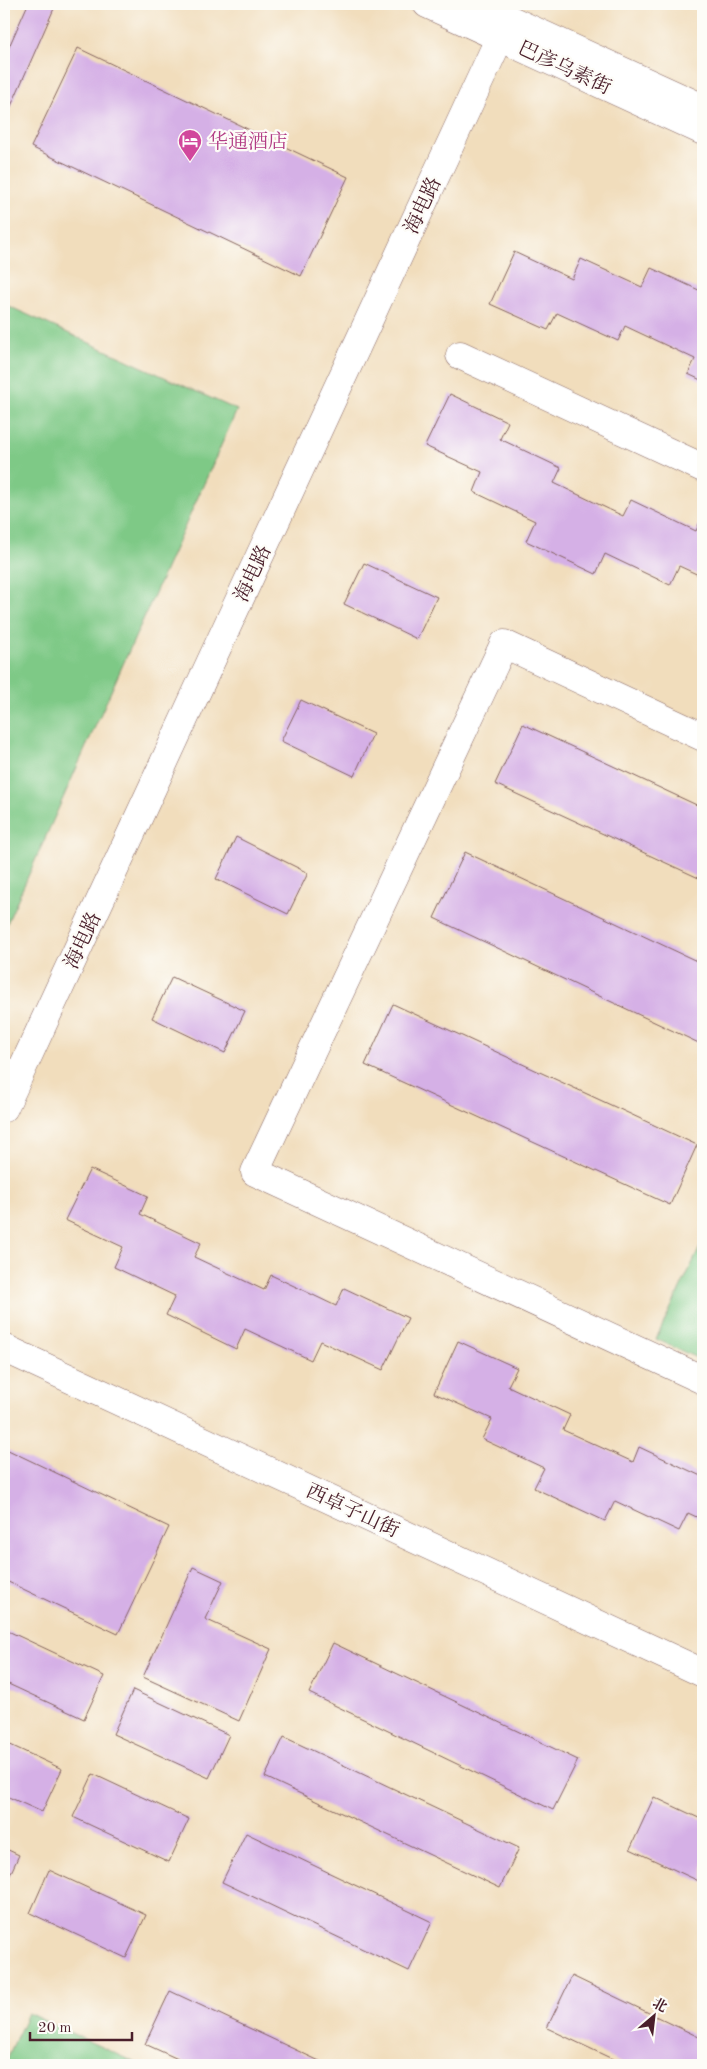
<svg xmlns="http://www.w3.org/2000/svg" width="707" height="2069" viewBox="0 0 707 2069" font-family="'Old Standard TT','Noto Serif SC',serif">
<rect width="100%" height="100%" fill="#fdfcf7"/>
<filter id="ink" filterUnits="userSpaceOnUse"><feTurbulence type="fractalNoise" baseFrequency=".02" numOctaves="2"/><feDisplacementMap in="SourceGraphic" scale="10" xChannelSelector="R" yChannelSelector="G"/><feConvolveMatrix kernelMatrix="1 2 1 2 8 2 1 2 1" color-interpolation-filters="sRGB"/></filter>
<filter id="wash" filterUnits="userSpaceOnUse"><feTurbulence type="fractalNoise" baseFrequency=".0096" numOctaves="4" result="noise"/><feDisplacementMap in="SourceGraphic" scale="20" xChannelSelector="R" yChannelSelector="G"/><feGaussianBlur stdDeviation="1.12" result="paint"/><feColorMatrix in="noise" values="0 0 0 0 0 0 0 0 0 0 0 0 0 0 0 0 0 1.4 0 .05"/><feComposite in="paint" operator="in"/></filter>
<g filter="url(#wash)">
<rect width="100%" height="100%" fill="#f1ddbc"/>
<!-- green -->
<g fill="#7ec986" stroke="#647458">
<path d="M4 304 237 410 4 930Z"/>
<path d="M703 1241V1361L656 1339Z"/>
<path d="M28 2013 140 2065H4Z"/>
</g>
<g id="blocks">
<!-- building -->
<g fill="#d5b0e6">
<path d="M28 4H56L4 122V58Z"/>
<path d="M78 48 348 177 301 276 31 147Z"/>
<path d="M514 252 572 279 581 259 642 287 651 268 703 292V381L688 374 695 359 625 326 618 341 557 313 548 330 490 304Z"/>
<path d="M450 394 508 422 500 439 561 468 554 483 623 516 631 500 696 531 703 515V577L679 566 670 585 605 554 596 574 526 541 535 521 474 492 482 472 425 446Z"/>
<path d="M364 563 437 597 417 639 344 604Z"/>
<path d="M301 700 373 734 354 776 281 741Z"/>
<path d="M523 724 703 808V880L495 784Z"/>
<path d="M236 837 308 873 288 914 216 879Z"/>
<path d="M465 852 703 964V1045L434 918Z"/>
<path d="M172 977 245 1011 225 1053 152 1018Z"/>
<path d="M393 1004 697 1145 670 1205 365 1065Z"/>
<path d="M90 1169 148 1196 140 1214 201 1243 194 1257 264 1290 271 1275 336 1306 344 1288 408 1318 383 1370 320 1341 311 1360 245 1329 236 1349 166 1315 175 1296 114 1267 123 1247 65 1220Z"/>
<path d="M458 1341 517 1368 508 1386 570 1415 563 1430 633 1462 639 1447 703 1477V1520L688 1513 679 1531 615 1501 605 1521 534 1488 544 1468 482 1439 492 1419 434 1393Z"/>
<path d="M4 1448 169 1527 118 1634 4 1580Z"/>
<path d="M193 1567 223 1581 205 1619 271 1649 239 1721 143 1677Z"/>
<path d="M8 1631 104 1676 84 1719 4 1682V1639Z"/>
<path d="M333 1643 578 1760 553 1810 309 1693Z"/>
<path d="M133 1690 229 1735 209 1778 113 1734Z"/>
<path d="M284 1737 519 1848 500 1888 265 1777Z"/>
<path d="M4 1742 62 1769 42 1812 4 1795Z"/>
<path d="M93 1774 189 1819 169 1862 73 1817Z"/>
<path d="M654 1797 703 1820V1883L630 1849Z"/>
<path d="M246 1833 432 1922 409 1971 222 1882Z"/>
<path d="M4 1848 19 1855 4 1888Z"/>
<path d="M49 1870 146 1915 126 1958 30 1913Z"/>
<path d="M572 1976 703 2039V2065H625L547 2028Z"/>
<path d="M170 1991 328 2065H191L145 2044Z"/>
</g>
</g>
</g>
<g filter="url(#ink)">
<use href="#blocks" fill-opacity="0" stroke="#84625e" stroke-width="1"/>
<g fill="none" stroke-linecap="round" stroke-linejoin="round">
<!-- minor casing -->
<g stroke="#84625e" stroke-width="29">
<g id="minor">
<path d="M427 4 703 131"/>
<path d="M476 4 703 108"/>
<path d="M460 355 703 468"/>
<path d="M703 737 504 644 255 1172 703 1380"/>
<path d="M4 1108 500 37"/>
<path d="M4 1348 703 1673"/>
</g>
</g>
<!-- minor -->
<use href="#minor" stroke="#fff" stroke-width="28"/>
</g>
</g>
<!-- icons -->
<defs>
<g id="hotel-pin" transform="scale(1.25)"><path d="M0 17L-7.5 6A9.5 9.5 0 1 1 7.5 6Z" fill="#d1479c" stroke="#fdfcf7"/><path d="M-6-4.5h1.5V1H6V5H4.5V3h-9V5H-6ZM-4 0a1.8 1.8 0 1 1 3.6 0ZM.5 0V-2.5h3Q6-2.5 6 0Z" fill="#fff"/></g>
</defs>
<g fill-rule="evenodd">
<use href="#hotel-pin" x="190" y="141"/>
</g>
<g text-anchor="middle" stroke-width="4.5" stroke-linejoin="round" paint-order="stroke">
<!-- street labels -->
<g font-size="20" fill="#4a1f2b" stroke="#fdfcf7">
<text transform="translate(565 67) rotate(25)" y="7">巴彦乌素街</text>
<text transform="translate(422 205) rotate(-65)" y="7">海电路</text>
<text transform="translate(252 573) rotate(-65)" y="7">海电路</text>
<text transform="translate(82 940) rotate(-65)" y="7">海电路</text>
<text transform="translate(353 1510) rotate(25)" y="7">西卓子山街</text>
</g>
<!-- hotel labels -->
<g font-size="20" fill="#b23c85" stroke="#fdfcf7" text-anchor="start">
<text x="208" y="148">华通酒店</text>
</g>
</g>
<!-- margin -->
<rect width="707" height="2069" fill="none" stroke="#fdfcf7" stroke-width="20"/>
<!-- north arrow -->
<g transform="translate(654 2016) rotate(28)" stroke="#fdfcf7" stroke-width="4" paint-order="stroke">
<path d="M0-4L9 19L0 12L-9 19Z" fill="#4a1f2b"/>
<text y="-8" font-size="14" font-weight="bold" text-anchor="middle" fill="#4a1f2b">北</text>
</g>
<!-- scale -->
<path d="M30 2032v8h102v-8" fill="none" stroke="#4a1f2b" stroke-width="2.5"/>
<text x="38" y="2032" font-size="15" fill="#4a1f2b" stroke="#fdfcf7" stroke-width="4" paint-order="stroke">20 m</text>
</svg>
